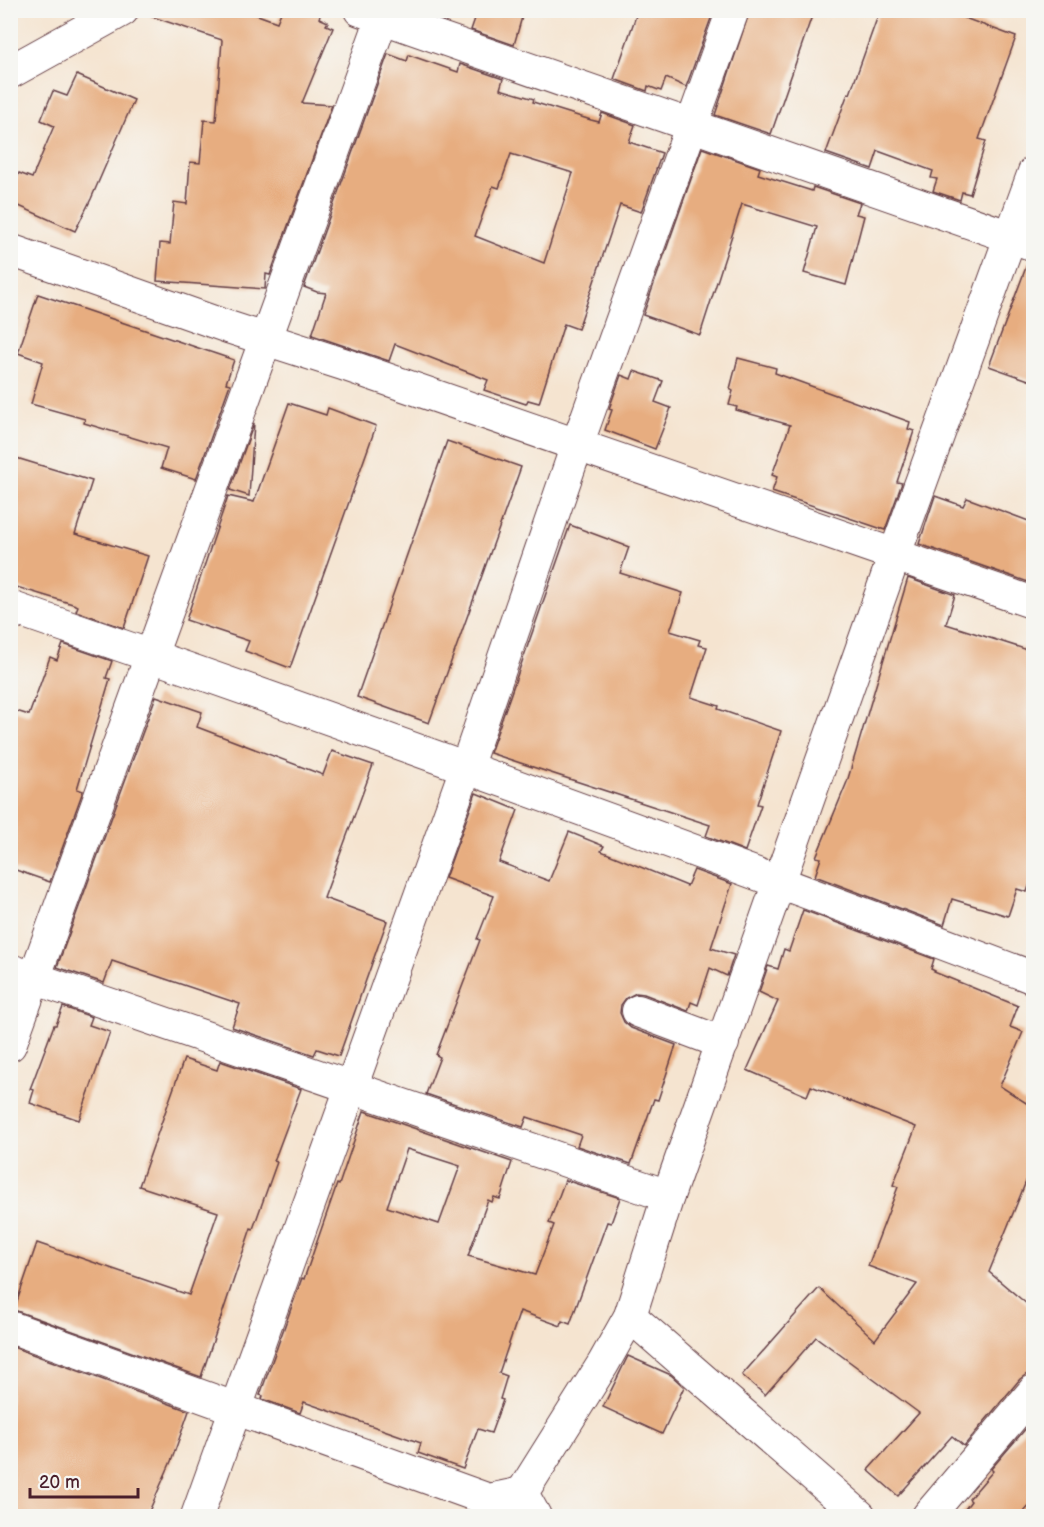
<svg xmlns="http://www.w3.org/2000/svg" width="1044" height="1527" viewBox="0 0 1044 1527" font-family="'Balsamiq Sans',sans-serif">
<rect width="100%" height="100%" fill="#f6f6f2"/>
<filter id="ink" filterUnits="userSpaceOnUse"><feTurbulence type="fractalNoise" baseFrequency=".0167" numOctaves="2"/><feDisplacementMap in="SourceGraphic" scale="12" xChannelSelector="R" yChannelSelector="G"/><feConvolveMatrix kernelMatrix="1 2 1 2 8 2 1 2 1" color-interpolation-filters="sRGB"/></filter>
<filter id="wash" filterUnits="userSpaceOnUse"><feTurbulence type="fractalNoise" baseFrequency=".008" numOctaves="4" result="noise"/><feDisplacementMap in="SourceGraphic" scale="24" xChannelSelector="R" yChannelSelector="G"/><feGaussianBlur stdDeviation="1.35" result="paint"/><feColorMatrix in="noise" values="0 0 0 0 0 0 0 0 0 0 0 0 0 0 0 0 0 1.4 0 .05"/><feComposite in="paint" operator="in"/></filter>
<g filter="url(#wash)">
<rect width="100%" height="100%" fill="#f5e4d0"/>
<g id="blocks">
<!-- building -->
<g fill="#e7ad80" fill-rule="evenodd">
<path d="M151 10H244L277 22 282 10H322L319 18 328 22 326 25 333 28 302 103 332 105 270 275 266 274 265 289 157 281 160 243 170 244 174 202 187 204 190 162 200 163 204 120 216 121 222 40 150 16Z"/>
<path d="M478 10H524L514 45 471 30Z"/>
<path d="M638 10H714L686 87 666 78 661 91 648 86 647 91 614 79Z"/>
<path d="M750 10H814L771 134 715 115Z"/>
<path d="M880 10H943L1016 37 979 139 986 141 970 194 962 192 960 200 933 191 937 179 931 178 933 171 878 151 872 169 826 153 848 93 850 94Z"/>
<path d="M388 54 407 61 409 55 458 72 460 64 503 79 500 89 534 99 533 102 591 120 599 122 602 113 635 125 629 142 662 153 641 212 620 205 578 329 564 324 539 403 528 400 526 404 484 390 488 380 395 344 389 361 312 335 326 293 317 292 304 287ZM511 154 573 173 544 263 475 236 493 186 499 188Z"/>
<path d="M77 75 134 100 91 199 75 231 10 202V193L19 173 32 178 54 126 41 120 53 91 67 96Z"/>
<path d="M702 148 760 168 758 174 812 191 813 187 860 203 856 214 864 216 846 285 804 273 817 227 742 204 700 335 643 315Z"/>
<path d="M1028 262H1034V382L989 366Z"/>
<path d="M38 294 234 360 226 383 230 384 196 479 161 468 167 448 84 423 85 419 31 404 43 362 18 353Z"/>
<path d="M738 358 776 368 775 373 910 422 908 429 914 431 897 482 902 483 885 530 772 492 777 477 772 475 790 425 736 410 737 407 729 405 733 391 730 389Z"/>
<path d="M634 371 663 381 655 402 671 408 655 449 605 430 612 410 609 409 621 375 631 379Z"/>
<path d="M289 403 326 415 328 408 376 426 290 668 245 651 249 641 186 620 228 496 254 502Z"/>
<path d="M254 423 249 496 230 490Z"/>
<path d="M447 441 521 467 429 723 357 697Z"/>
<path d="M10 456 92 481 75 534 148 556 124 628 76 611 78 606 76 605 10 585Z"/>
<path d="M935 496 963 506 967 498 1034 523V584L919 544Z"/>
<path d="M570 525 629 547 620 573 683 593 670 631 700 640 698 645 707 647 691 697 719 706 718 709 781 731 757 804 761 805 745 851 706 836 710 825 490 753Z"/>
<path d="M908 578 955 595 946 624 1034 652V872L1027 892 1017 889 1008 916 952 899 944 925 815 876 821 858 816 857 847 782Z"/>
<path d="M63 644 112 661 106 678 110 679 77 789 83 791 50 882 10 868V709L29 715 50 657 57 660Z"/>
<path d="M156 696 202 712 197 727 323 775 332 751 373 765 324 898 387 921 339 1056 317 1049 314 1055 232 1027 240 1004 112 961 104 983 57 967Z"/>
<path d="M476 793 518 810 499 862 549 881 569 832 604 846 601 851 687 886 694 870 732 884 711 948 734 955 727 976 710 968 698 1005 691 1002 688 1011 644 994 636 993 626 998 621 1005 620 1013 624 1022 631 1028 676 1045 658 1100 654 1099 631 1164 577 1146 581 1135 527 1117 523 1127 426 1094 440 1057 436 1055 480 940 477 939 494 896 445 878Z"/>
<path d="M803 910 934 959 931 969 935 971 934 972 1018 1006 1010 1027 1023 1032 1000 1086 1034 1108V1162L989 1272 1034 1310V1374H1027L1020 1379 964 1446 952 1436 898 1496 868 1470 919 1413 816 1337 765 1395 742 1375 819 1288 875 1340 917 1284 868 1266 898 1187 893 1185 916 1127 811 1086 807 1096 747 1070 778 1001 759 992 768 966 778 969 784 949 789 951Z"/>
<path d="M63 1007 92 1017 89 1025 110 1032 79 1120 30 1103 34 1090 30 1089 35 1076 54 1025H56Z"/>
<path d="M184 1059 217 1070 220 1061 301 1089 274 1161 277 1162 253 1229 251 1228 201 1377 14 1310 37 1243 189 1295 218 1212 139 1186Z"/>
<path d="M364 1111 512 1162 500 1199 494 1197 492 1202 488 1200 468 1256 535 1275 554 1225 549 1223 565 1180 620 1198 611 1223 607 1222 570 1324 562 1321 561 1326 520 1311 499 1373 507 1376 500 1399 503 1400 491 1433 478 1429 463 1469 418 1453 421 1443 304 1402 300 1413 262 1399 263 1396 260 1395 302 1278 304 1279 337 1184 339 1185ZM407 1149 460 1166 439 1224 387 1207Z"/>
<path d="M10 1346 189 1411 172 1459 147 1516H10Z"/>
<path d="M628 1356 671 1375 684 1387 662 1434 603 1407Z"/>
<path d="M1034 1419V1501L1020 1516H960L971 1501 969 1499 993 1471 991 1469Z"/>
</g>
</g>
</g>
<g filter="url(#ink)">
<use href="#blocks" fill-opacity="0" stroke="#643d44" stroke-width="1.5"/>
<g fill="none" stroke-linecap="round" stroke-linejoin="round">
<!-- street casing -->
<g stroke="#643d44" stroke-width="34">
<g id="street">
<path d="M360 10 1034 245"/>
<path d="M10 250 228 327 343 364 1034 603"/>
<path d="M10 607C353 725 695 849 1034 978"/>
<path d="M10 970 668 1196"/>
<path d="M638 1011 723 1043"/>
<path d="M10 1045 385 10"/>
<path d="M630 1316 860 1516"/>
<path d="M10 1327 489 1500 522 1493"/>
<path d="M197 1516 466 768 577 445 733 10"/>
<path d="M535 1516 522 1493 603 1364 630 1316 668 1196 895 554 1034 172"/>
<path d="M928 1516 1034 1391"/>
</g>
</g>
<!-- secondary casing -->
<g stroke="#643d44" stroke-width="35">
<path id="secondary" d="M10 72 122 10"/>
</g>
<!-- street -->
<use href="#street" stroke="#fff" stroke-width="32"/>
<!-- secondary -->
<use href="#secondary" stroke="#fff" stroke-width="33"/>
</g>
</g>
<!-- margin -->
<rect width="1044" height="1527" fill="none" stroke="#f6f6f2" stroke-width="36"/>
<!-- scale -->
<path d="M30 1488v9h108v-9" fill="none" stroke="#4a1f2b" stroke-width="3"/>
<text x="39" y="1488" font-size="18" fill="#4a1f2b" stroke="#f6f6f2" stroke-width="4.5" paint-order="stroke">20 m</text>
</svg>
